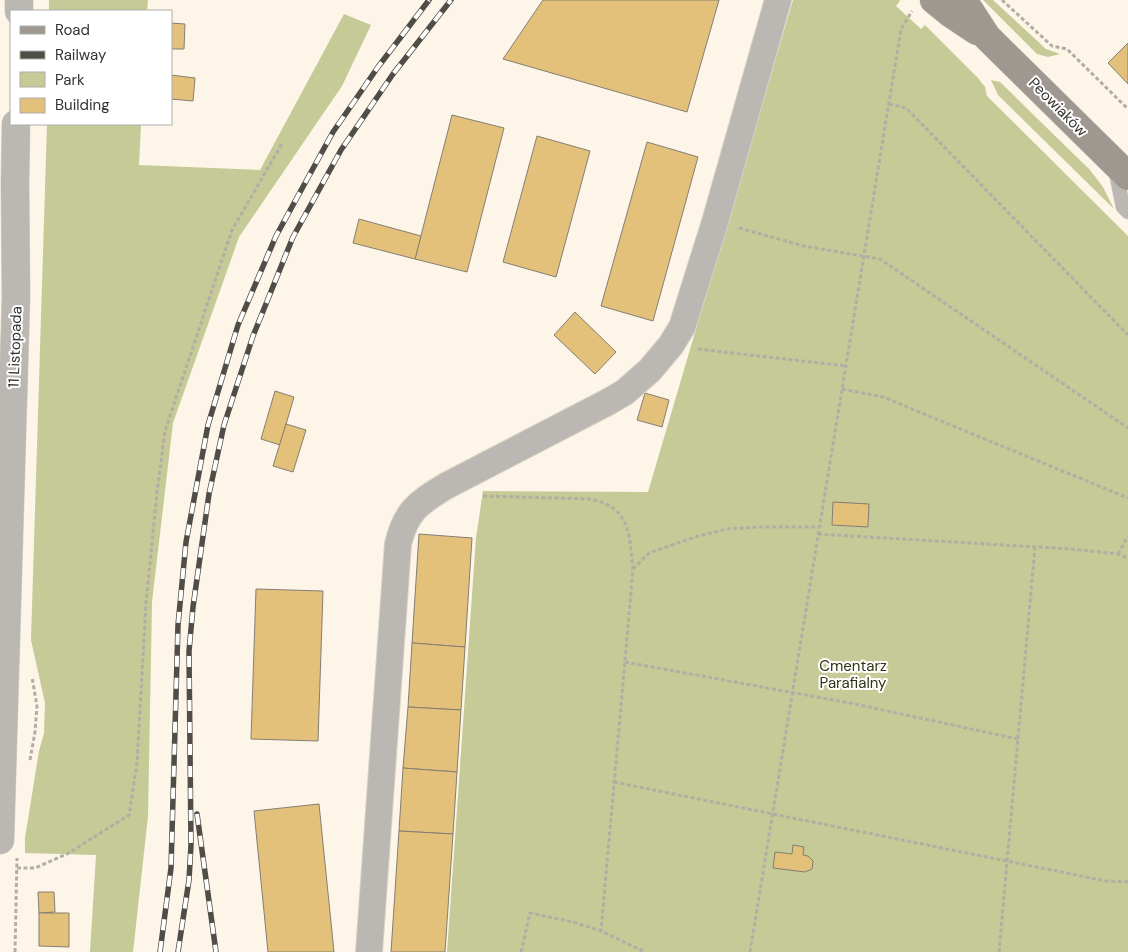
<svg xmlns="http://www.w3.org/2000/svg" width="1128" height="952" viewBox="0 0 1128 952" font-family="'DM Sans',sans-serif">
<rect width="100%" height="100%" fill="#fcf5e8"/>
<!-- green -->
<g fill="#c5ca96">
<path d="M49 0H148L147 11H49Z"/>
<path d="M793 0H899L900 1 896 6 921 29 925 25 978 78 985 87 987 96 1128 236V952H447L476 538 483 491 648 492Z"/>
<path d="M983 0H993L1046 49 1060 54 1048 57 1037 54Z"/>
<path d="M344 14 371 25 342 86 239 237 173 423 152 602 148 816 133 952H90L96 855 25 853V838L39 751 44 733 45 703 31 640 47 124H141L139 165 260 170Z"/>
<path d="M991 80 1000 82 1090 170 1103 187 1114 209 998 95Z"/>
</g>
<!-- building -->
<g fill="#e4c17b" stroke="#847e72">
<path d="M543 0H719L687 112 503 59Z"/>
<path d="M171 23 185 24 184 49H171Z"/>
<path d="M1128 43V84L1108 63Z"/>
<path d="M171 75 195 78 193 101 171 99Z"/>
<path d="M452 115 504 128 467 272 415 259Z"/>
<path d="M537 136 590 151 556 277 503 262Z"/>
<path d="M647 142 698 157 653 321 601 306Z"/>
<path d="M359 219 421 236 415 259 353 243Z"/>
<path d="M575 312 616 352 595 374 554 335Z"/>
<path d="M275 391 294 397 280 445 261 439Z"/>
<path d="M645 393 669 400 662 427 637 420Z"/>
<path d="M286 424 306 430 293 472 273 466Z"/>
<path d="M833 502 869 504 868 527 832 525Z"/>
<path d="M419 534 472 538 465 647 412 643Z"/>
<path d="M256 589 323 591 318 741 251 739Z"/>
<path d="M412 643 465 647 461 710 408 707Z"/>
<path d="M408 707 461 710 457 772 403 768Z"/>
<path d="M403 768 457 772 453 834 399 831Z"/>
<path d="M319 804 334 952H268L254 811Z"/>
<path d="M399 831 453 834 445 952H391Z"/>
<path d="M793 845 804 847 803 855 808 856 813 861 812 869 805 872 773 868 775 852 792 854Z"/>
<path d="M38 892H54L55 912 39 913Z"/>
<path d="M39 913H69V947L39 946Z"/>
</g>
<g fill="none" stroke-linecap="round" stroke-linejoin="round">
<!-- service casing -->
<g stroke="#d8d2c7" stroke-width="15">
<path id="service" d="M1115 168 1123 207 1128 212"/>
</g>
<!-- minor casing -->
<g stroke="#d8d2c7" stroke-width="28">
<path id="minor" d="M369 952 398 544C406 511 418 503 446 486L608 402 625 392 650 370 671 345 682 327 715 222 778 0"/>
</g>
<!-- tertiary casing -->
<g stroke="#d8d2c7" stroke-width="29">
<g id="tertiary">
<path d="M19 11V0"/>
<path d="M0 840 16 297 15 183 16 124"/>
</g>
</g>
<!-- secondary casing -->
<g stroke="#d8d2c7" stroke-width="29">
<g id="secondary">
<path d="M934 0 950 13 977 31"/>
<path d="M963 0 987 37 1128 176"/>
</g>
</g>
<!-- path -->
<g stroke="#b3aea4" stroke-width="3" stroke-dasharray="4 2.5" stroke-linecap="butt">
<path d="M1002 0 1052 46 1067 49 1128 109"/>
<path d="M889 104 906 108 1128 335"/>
<path d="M739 228 804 246 880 259 1128 428"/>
<path d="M698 349 846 366"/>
<path d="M842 389 883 397 1128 498"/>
<path d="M483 496 590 499C631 507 629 534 633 570L601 931"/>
<path d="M818 534 1071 549 1118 554 1128 558"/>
<path d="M1118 554 1128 536"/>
<path d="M633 569 649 553 698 536 727 529 759 527H819"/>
<path d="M625 662 850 703 1018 739"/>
<path d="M30 760 35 732 37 706 32 677"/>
<path d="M614 782 1106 881 1128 882"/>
<path d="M17 868H35L67 854 129 815 137 763 146 603 157 492 165 431 232 230 283 142"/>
<path d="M15 952 17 858"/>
<path d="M521 952 530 913 573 922 601 931 645 952"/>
<path d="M750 952 901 29 912 11"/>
<path d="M999 952 1035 547"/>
</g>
<!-- service -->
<use href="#service" stroke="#bbb7b2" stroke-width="14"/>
<!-- minor -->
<use href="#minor" stroke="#bbb7b2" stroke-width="26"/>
<!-- tertiary -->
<use href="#tertiary" stroke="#bbb7b2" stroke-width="28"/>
<!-- secondary -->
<use href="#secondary" stroke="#9e9891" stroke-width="28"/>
<!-- rail casing -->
<g stroke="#4f4d46" stroke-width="5.5">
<g id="rail">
<path d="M197 814 216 952"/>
<path d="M160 952 171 868 178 625 186 542 208 425 238 325 276 236 333 132 378 67 429 0"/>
<path d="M178 952 189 880 191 845 189 651 193 607 209 494 224 425 253 336 293 237 341 150 393 74 451 0"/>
</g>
</g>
<!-- rail -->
<use href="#rail" stroke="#fff" stroke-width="4" stroke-dasharray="11" stroke-linecap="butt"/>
</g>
<g text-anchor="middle" stroke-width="4" stroke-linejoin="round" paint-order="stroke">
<!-- street labels -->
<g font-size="15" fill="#35332e" stroke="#fff">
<text transform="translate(1058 107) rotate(45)" y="5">Peowiaków</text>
<text transform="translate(15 347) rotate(-88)" y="5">11 Listopada</text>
</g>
<!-- park labels -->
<g font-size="15" fill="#313313" stroke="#fff">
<text x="853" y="671">Cmentarz<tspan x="853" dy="17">Parafialny</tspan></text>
</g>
</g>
<!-- legend -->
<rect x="10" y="10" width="162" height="115" fill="#ffffff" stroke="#aeadab"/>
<rect x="20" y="26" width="25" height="8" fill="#9e9891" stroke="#aeadab"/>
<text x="55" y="35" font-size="15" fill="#35332e">Road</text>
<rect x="20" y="51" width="25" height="8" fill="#4f4d46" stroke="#aeadab"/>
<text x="55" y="60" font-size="15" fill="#35332e">Railway</text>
<rect x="20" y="72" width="25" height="15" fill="#c5ca96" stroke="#aeadab"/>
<text x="55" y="85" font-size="15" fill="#35332e">Park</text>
<rect x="20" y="98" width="25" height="15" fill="#e4c17b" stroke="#aeadab"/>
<text x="55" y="110" font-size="15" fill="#35332e">Building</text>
</svg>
